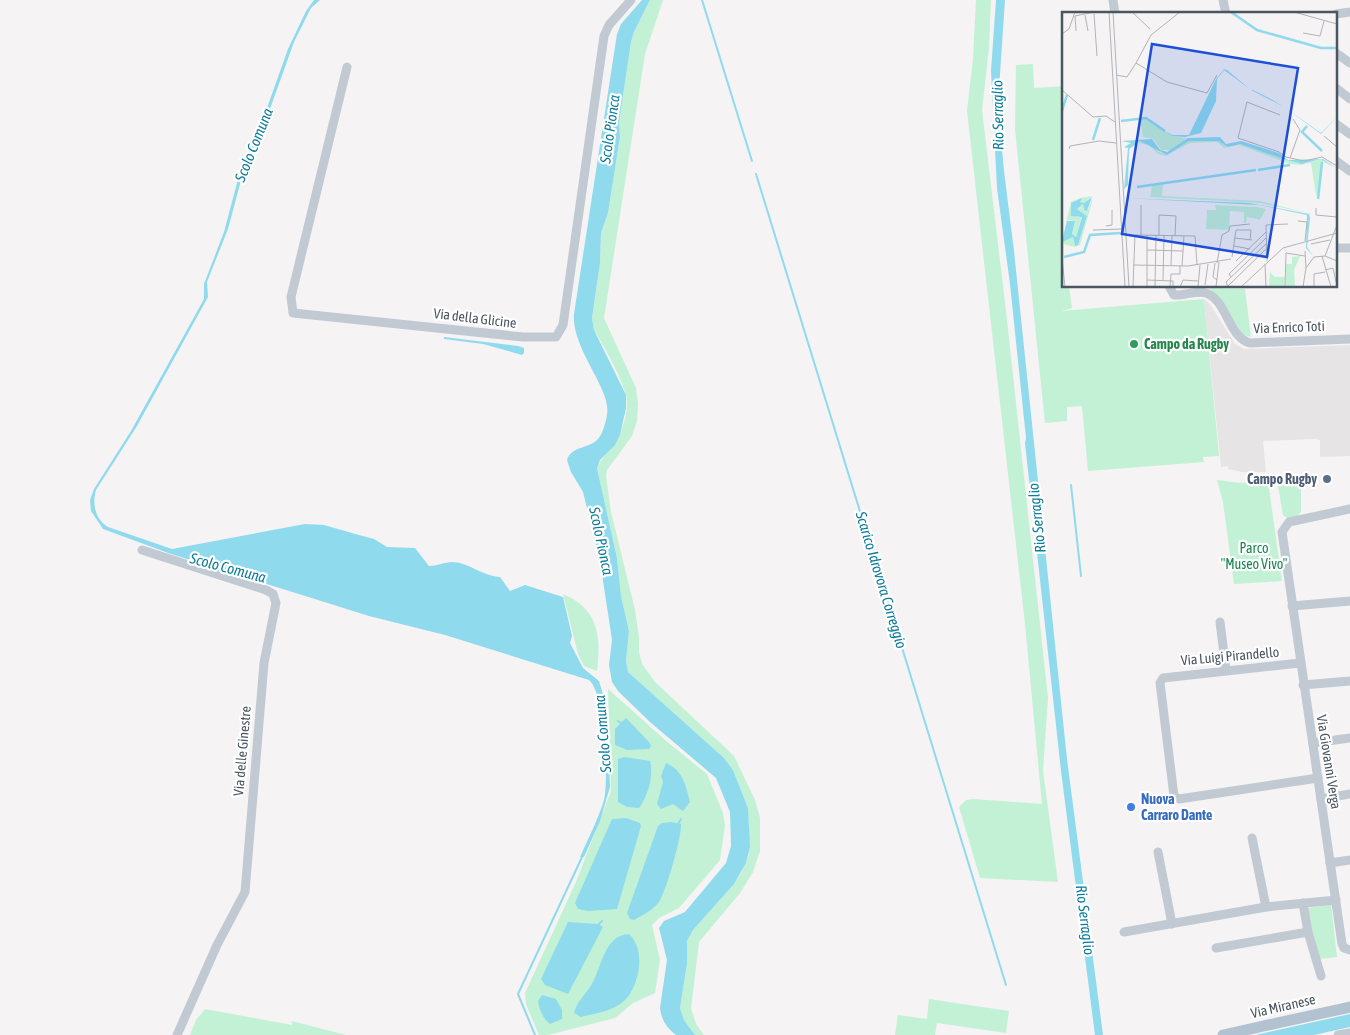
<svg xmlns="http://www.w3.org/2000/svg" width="1350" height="1035" viewBox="0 0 1350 1035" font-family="'Asap Condensed',sans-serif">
<rect width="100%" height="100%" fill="#f5f3f3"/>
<!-- education -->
<path fill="#e6e4e5" d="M1204 299 1210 304 1235 344 1244 349 1350 345V456L1320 457V440L1316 439 1263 441 1266 472H1242L1228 469V466L1221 467Z"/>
<!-- green -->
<g fill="#c3f1d5">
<path d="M650 0H663L645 54 604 318 636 388 638 404 637 421 632 436 607 470 606 476 611 512 635 610 639 637V652L642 664 655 682 734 756 755 800 760 818V851L753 872 740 893 699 942 691 1008 696 1024 704 1035H695L684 1020 680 1008 687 964V941L693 930 734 884 742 871 749 855 748 808 733 770 724 758 628 672 626 661 629 631 621 596 617 558 597 468C602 456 613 449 619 437 624 425 629 408 626 396 623 380 603 344 594 330L592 318 600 263 601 233 608 213 620 137 619 123 631 42 634 32Z"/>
<path d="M976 0H991L989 48 982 110 1006 311 1048 698 1043 771 1058 882 980 878 959 807 966 800 973 799 1042 804 1025 624 967 111 973 59Z"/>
<path d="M1033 64 1034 88 1064 86V286H1069L1072 308 1061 311 1204 299 1219 456 1203 457 1204 462 1088 471 1082 406 1067 407V421L1045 423 1015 129 1016 65Z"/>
<path d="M1209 288 1245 289 1251 337C1236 337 1224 298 1209 288Z"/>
<path d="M1217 480 1240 483 1268 481 1282 581 1234 584 1223 502Z"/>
<path d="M1296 480 1301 485V512L1297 516 1287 518 1283 515 1278 486 1284 481Z"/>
<path d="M563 594C599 609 601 637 597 671L584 666 578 654Z"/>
<path d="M608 689 665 740 707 774 723 813 725 825 720 860 679 908 659 918 652 925 660 960 655 993 633 1003 615 1018 548 1035H539L526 1004 525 993 576 882 611 791Z"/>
<path d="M1331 904 1337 957 1320 959 1307 912 1309 908Z"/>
<path d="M929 999 1009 1011 1006 1033 937 1023 935 1035H895L898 1015 927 1019Z"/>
<path d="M205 1009 292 1025V1021L346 1035H190L196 1020Z"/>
</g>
<!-- water -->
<g fill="#90daee">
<path d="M314 0H320L311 8 294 42 261 134 244 169 228 229 207 282 208 297 137 426 96 490C92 504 95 519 108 527L172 549 305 524 324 525 359 535 374 539 387 547 415 548 429 566C437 566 445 562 452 562 468 562 482 576 500 577L510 591 525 585 563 597 572 636 570 643 583 668 599 681 606 704 610 787 600 821 584 857H580C588 839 598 820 604 800 609 780 605 693 589 680L445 635 369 616 171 554 103 529 91 511 90 500 94 489 131 431 204 299V284L224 232 241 168 258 133 288 49 306 11Z"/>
<path d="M642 0H650L634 32 631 42 619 123 620 137 608 213 601 233 600 263 592 318 594 330 626 395V408L620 435 615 445 600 460 597 468 617 558 621 596 629 631 626 661 628 672 724 758 733 770 748 808 750 847 746 863 734 884 693 930 687 941V964L680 1008 684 1020 695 1035H676C666 1027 662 1021 660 1008L667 960 659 928 664 921 685 912 726 863 731 846 730 812 716 778 650 722 618 691 612 682 609 665 612 640 600 561 583 492 571 472 567 460C571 446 589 449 598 439 603 433 606 422 607 414 612 390 571 348 574 314L617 34 621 24Z"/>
<path d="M996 0H1005L998 104 1004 171 1014 251 1067 759 1103 1035H1095L1061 771 1025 443 1026 438 1010 284 997 188 991 71Z"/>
<path d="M444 337 518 346 524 348V353L522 355 483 344 444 339Z"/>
<path d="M626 718 649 742 651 746 649 749 627 750 615 745V729Z"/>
<path d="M624 757 650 761C654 775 648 796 639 808L627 807 618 802V759Z"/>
<path d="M666 763C683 770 686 786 690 802L683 811 673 804 661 809 657 804 663 782 661 776Z"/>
<path d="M626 818 640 823 641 826 617 909 588 911 578 909 575 903 612 819Z"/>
<path d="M671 822 681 824C682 836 666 892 659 902 653 910 643 915 634 920L630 919 627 913 658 826 662 823Z"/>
<path d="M568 922 598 924 603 927 568 994 545 985 541 979Z"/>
<path d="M629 934C646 949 640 985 625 1000 614 1011 596 1013 581 1017L574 1013C577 1000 587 994 593 982 602 965 605 935 629 934Z"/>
<path d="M542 995 556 999 562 1010V1019L550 1024C543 1019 539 1009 538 1001Z"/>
<path d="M1350 1014V1027L1314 1035H1255Z"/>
</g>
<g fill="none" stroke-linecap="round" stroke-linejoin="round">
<!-- stream -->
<g stroke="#90daee" stroke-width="2">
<path d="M702 0 752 161"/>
<path d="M756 174 1006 985"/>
<path d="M1071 485 1081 576"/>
<path d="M618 721 622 724"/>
<path d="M678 824 681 819"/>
<path d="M598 925 602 921"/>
<path d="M535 1035 518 994 583 855"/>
</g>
<!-- minor -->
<g stroke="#c1cad2" stroke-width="9">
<path d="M1113 0 1115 14"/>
<path d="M1223 0 1226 14"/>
<path d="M1336 14 1350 12"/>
<path d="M1336 53 1350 63"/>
<path d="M347 67 291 297 293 313 523 337H556L563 325 604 36 609 25 631 0"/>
<path d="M1336 88 1350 99"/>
<path d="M1336 124 1350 134"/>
<path d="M1336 161 1350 171"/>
<path d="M1336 248H1350"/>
<path d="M1169 286 1174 295C1184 296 1196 290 1206 293 1227 300 1228 337 1250 343L1350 339"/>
<path d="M1350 509 1289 522 1282 532 1342 944 1344 948 1350 950"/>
<path d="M142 550 266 590 273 594 276 603 264 663 245 892 217 945 177 1035"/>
<path d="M1292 606 1350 601"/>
<path d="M1220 622 1226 670"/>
<path d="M1300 663 1163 678 1160 683 1174 796 1179 799 1318 778"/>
<path d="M1303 685 1350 681"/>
<path d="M1313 743 1350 738"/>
<path d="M1321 799 1350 794"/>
<path d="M1252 838 1266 907"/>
<path d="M1158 852 1172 924"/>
<path d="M1330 863 1350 860"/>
<path d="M1303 903 1308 932 1321 976"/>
<path d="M1124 932 1266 907 1336 900"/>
<path d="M1216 948 1308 932"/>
<path d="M1338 1035 1350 1033"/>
</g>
<!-- major -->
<path stroke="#b3c2d1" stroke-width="11" d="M1223 1035 1350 1007"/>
</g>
<!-- markers -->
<circle fill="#2e9e5b" stroke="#fff" stroke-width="2" cx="1134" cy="344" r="5"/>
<circle fill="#5c6f8a" stroke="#fff" stroke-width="2" cx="1327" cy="479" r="5"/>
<circle fill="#3f7fe0" stroke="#fff" stroke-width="2" cx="1131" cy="807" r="5"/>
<g text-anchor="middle" stroke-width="4.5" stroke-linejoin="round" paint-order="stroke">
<!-- street labels -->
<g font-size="14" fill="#4a5661" stroke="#fff">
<text transform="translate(475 318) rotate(7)" y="5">Via della Glicine</text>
<text transform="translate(1289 327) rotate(-2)" y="5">Via Enrico Toti</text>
<text transform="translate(1230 656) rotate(-5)" y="5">Via Luigi Pirandello</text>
<text transform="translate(242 751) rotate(-85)" y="5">Via delle Ginestre</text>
<text transform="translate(1329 762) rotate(81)" y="5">Via Giovanni Verga</text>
<text transform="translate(1283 1006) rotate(-13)" y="5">Via Miranese</text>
</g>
<!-- leisure labels -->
<g font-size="14" font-weight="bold" fill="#27864d" stroke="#fff" text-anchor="start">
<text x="1144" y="349">Campo da Rugby</text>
</g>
<!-- service labels -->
<g font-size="14" font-weight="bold" fill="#4e5e75" stroke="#fff" text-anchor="end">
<text x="1317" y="484">Campo Rugby</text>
</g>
<!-- park labels -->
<g font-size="14" fill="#17864f" stroke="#fff">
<text x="1254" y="553">Parco<tspan x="1254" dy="16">"Museo Vivo"</tspan></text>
</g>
<!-- shop labels -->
<g font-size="14" font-weight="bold" fill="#366cbe" stroke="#fff" text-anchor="start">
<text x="1141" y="804">Nuova<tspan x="1141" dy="16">Carraro Dante</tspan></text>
</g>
<!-- water labels -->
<g font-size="15" font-style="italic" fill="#0c7c9b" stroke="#fff">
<text transform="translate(998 115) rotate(-91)" y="5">Rio Serraglio</text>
<text transform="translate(610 129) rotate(-82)" y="5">Scolo Pionca</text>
<text transform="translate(254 145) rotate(-68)" y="5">Scolo Comuna</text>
<text transform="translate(1037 518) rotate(-96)" y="5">Rio Serraglio</text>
<text transform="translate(601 541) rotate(78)" y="5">Scolo Pionca</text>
<text transform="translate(228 568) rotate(15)" y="5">Scolo Comuna</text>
<text transform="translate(881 580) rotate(73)" y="5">Scarico Idrovora Correggio</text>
<text transform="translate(603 734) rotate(-95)" y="5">Scolo Comuna</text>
<text transform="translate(1085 920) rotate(83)" y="5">Rio Serraglio</text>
</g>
</g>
<!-- overview -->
<g transform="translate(1062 12)">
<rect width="275" height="275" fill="#f5f3f3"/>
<path d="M84 107 111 124 125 126 111 138H99L91 127 81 125 78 108ZM79 129 89 132 97 140 105 143 127 129H156L166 135 178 132 229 149H237L243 152 259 147 274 156 261 150 257 184 254 183 249 151 239 153 228 152 177 133 162 136 155 130 128 131 104 144 96 142 87 133 76 131 68 136 66 158 67 136ZM101 172 100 184 198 189 250 202 198 191 88 185 90 174ZM30 184 22 191 14 188V205L20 204 14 224H10L13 209 7 208 0 228 9 190 18 186ZM30 187V190L18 233 13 235 1 232 2 227 11 225 13 234 16 233 25 204 15 197 21 192V197L26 198ZM153 193 195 195 204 197 198 208 185 205 184 211H182V200L168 199 167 218 144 217 145 198H154ZM238 244 232 258 233 275H224V252H230V245ZM208 260 213 265H223L222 275H207Z" fill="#c3f1d5"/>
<path d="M162 57 165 58 189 78H191L207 86 222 95 259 121 275 105 259 122 222 95 189 78 162 58 155 67 154 89 139 121 123 125 111 124 102 119 111 123H127L154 67ZM158 125 164 132 179 129 217 141 226 148 261 147 275 156 259 147 240 152 225 148 178 132 166 135 156 129H127L105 143 78 129 67 137 66 173 62 177 66 136 62 135 69 131 59 129 90 127 98 138 105 140 126 126ZM30 185 25 199 22 198 21 192 15 197 25 204 16 233 13 234 11 225 0 230 5 209H13L10 222 14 225 20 205 9 204V191L20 186 18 190 22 191ZM63 186 187 191 247 202 248 206 245 235 251 244 244 236 245 203 197 193Z" fill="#90daee"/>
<path fill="none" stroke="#90daee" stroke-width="2.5" d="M169 0 195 18 259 36H275M0 99 5 83M59 109 84 106 103 119M245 114 240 120 260 139M31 128 38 106M196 158 228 153M75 175 194 158M256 187 260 150M2 245 22 240 28 223 59 221"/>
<path fill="none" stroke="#b1b4b9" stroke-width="1" d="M47 0 63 275M51 0 67 275M70 0 88 17M232 0 275 12M32 2 35 44M23 3 26 19M14 19 13 4 32 0M241 21 258 24 262 9M0 22 7 17 13 0M74 51 89 23 118 0M54 63 65 65 74 51 105 70 145 81 155 63M0 78 31 105 44 104 53 110M218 103 185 90 176 126 217 140 224 145 242 149 260 145 275 154M262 124 275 135M7 137 8 134 37 129 54 131M228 146 238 118 231 107M254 196V203L275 205M236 209 245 210 243 229M44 214 50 213V198M31 218 60 217M79 223V193M85 223V275M97 224V203L114 204 113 224M173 226 190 228M249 232 268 228M172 234 188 237M85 238 121 239M243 239 244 256M260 244 269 275M263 244 275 213M170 245 174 218H189L188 228M0 246 3 275M174 249 204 220M205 249 204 213 226 212M153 251 151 265 155 268M155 251 160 223 167 219 168 214 188 212M203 252 204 275M71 253 126 254 169 247M109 254 110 223M120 254 122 224M263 258 271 256 274 270M169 265 167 262 204 226M85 268 111 269V275M101 268 102 223M143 273 146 252M166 274 204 237M71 275 73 223 133 224 135 253M93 275 94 223M108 275 109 262H118V254M118 275 121 268 136 269M136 275 138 253M154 275 157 250M166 275 164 270 204 232M179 275 221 236 275 221M223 275 224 241 243 244M241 275 244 256 252 245 263 244 275 249M252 275V262L263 260"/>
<path fill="#1d4ed8" fill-opacity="0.15" stroke="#1d4ed8" stroke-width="2.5" d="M90 32 236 56 205 245 60 222Z"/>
<rect width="275" height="275" fill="none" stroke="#4a5661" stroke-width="2.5"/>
</g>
</svg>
